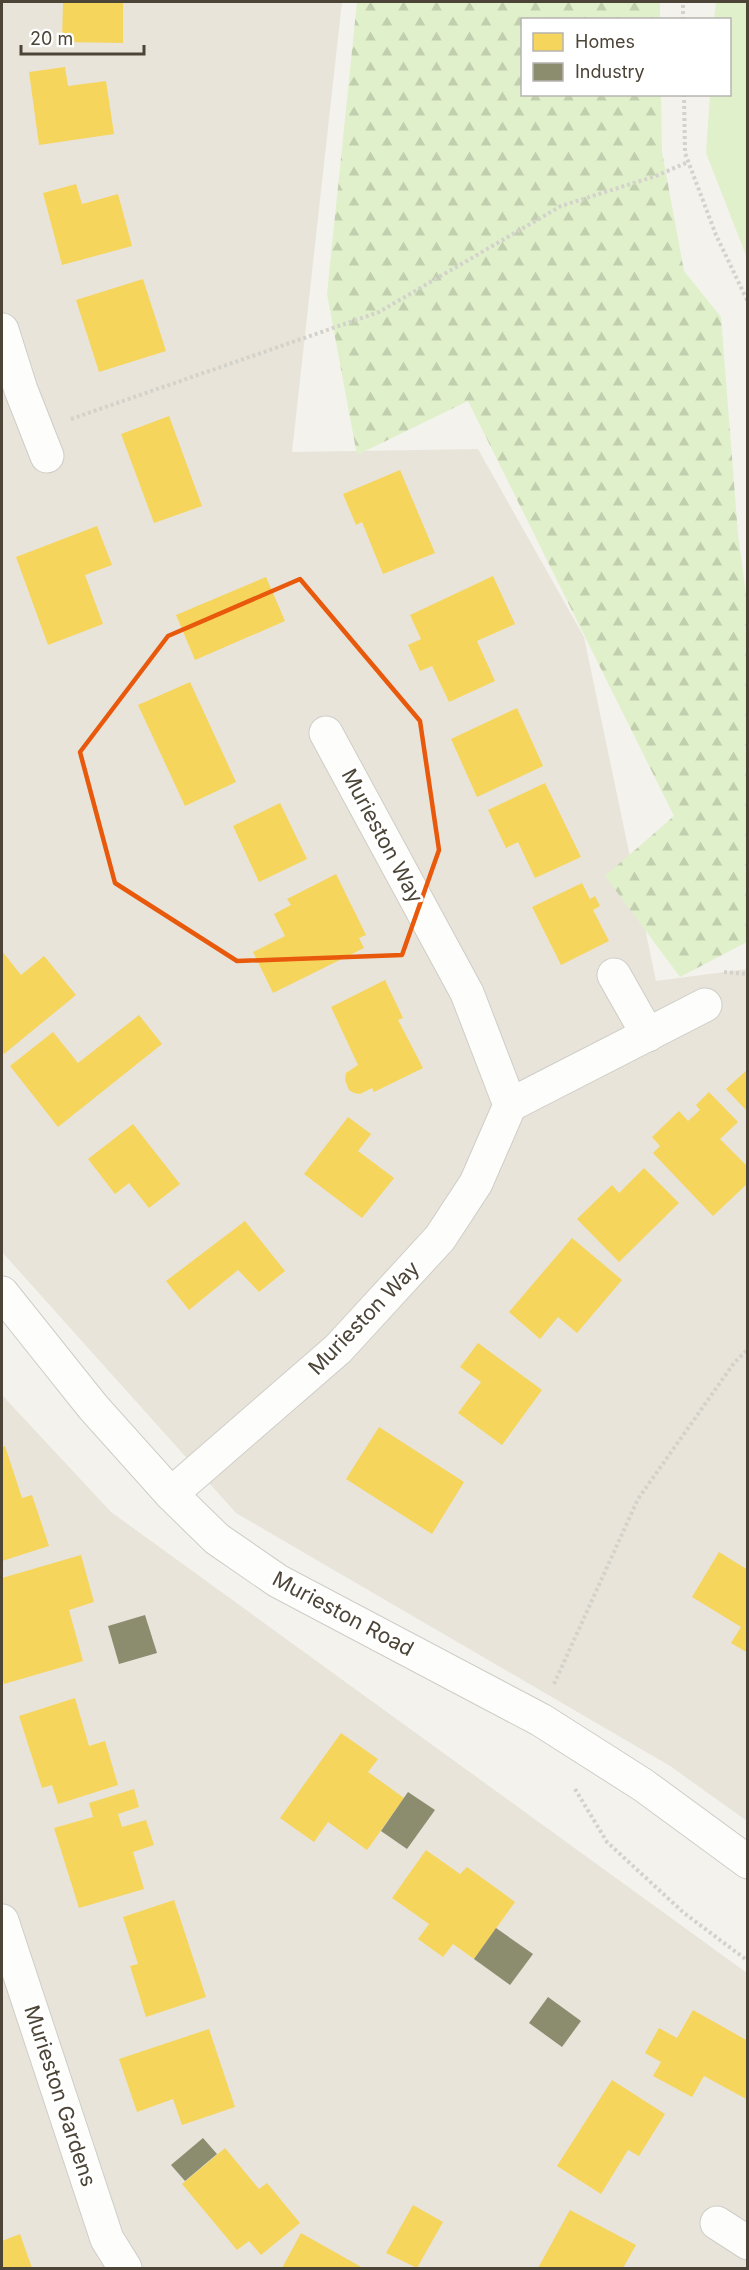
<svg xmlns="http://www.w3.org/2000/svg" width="749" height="2270" viewBox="0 0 749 2270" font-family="Inter,sans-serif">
<defs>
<pattern id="forest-firs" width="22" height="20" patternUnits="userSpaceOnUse" patternTransform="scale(1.5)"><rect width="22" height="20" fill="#e0f0cb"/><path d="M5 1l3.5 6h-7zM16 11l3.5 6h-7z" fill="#c2cfaf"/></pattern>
</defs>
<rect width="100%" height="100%" fill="#f3f2ed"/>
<!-- residential -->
<g fill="#e8e4da">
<path d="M2 2H342L292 452 478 449 584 637 656 981 747 969V1821L670 1766 236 1513 2 1252Z"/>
<path d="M2 1395 111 1512 747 1973V2268H2Z"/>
</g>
<!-- green -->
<path fill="#e0f0cb" d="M716 2H747V258L706 153 710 95 730 94V20L714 19Z"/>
<!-- forest -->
<path fill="url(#forest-firs)" d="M357 2H660V19L522 20V94L661 95 662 152 684 271 721 317 738 534 748 609 747 942 680 977 605 876 674 816 468 401 357 455 327 294Z"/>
<!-- homes -->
<g fill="#f6d55c">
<path d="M63 2H123V43L62 42Z"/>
<path d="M65 67 68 86 106 81 114 134 39 145 29 72Z"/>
<path d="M76 184 82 204 118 194 132 246 62 265 43 193Z"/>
<path d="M143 279 166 351 99 372 76 300Z"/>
<path d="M169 416 202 506 154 523 121 434Z"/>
<path d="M400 470 435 553 383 574 362 522 356 525 343 494Z"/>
<path d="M97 526 112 565 85 575 103 624 48 645 16 557Z"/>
<path d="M493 576 515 624 477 641 495 681 449 702 432 666 420 671 408 645 421 639 410 615Z"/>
<path d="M266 577 285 621 195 660 176 615Z"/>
<path d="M190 682 236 782 185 806 138 705Z"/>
<path d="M517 708 543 766 477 797 451 739Z"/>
<path d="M545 783 581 857 535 878 518 842 506 848 488 810Z"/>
<path d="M280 803 307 859 259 882 233 826Z"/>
<path d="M336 874 366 935 359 938 364 948 273 993 253 952 285 936 274 914 291 905 287 899Z"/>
<path d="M582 883 590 899 595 896 600 906 593 910 609 941 561 965 532 907Z"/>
<path d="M2 951 21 975 44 956 76 995 4 1054 2 1050Z"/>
<path d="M385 980 403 1018 398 1020 423 1068 374 1092 372 1088 360 1094 354 1093 349 1090 345 1080 346 1073 358 1065 331 1007Z"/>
<path d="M139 1015 162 1044 58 1127 10 1066 53 1032 78 1063Z"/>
<path d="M748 1069V1112L726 1089Z"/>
<path d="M709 1092 738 1122 720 1139 748 1167V1183L713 1216 653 1153 660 1146 652 1137 679 1111 688 1121 700 1110 696 1105Z"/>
<path d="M348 1117 371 1134 358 1151 394 1178 362 1218 304 1174Z"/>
<path d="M133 1124 180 1184 149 1208 129 1183 115 1194 88 1159Z"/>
<path d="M644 1168 679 1203 619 1262 577 1219 612 1185 619 1193Z"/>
<path d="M245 1221 285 1271 259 1292 238 1270 189 1310 166 1281Z"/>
<path d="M572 1238 622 1280 577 1333 558 1317 540 1339 509 1312Z"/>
<path d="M478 1343 542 1390 502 1445 458 1413 481 1382 460 1367Z"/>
<path d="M379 1427 464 1482 432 1534 346 1479Z"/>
<path d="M5 1446 22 1498 32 1495 49 1546 2 1561V1447Z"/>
<path d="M719 1552 748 1570V1653L731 1643 741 1627 692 1597Z"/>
<path d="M81 1555 94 1602 69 1610 83 1661 4 1684 2 1676V1578Z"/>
<path d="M75 1698 89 1746 105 1741 118 1785 58 1804 52 1785 42 1788 19 1716Z"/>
<path d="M341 1733 378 1759 368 1772 404 1798 367 1850 328 1822 314 1842 280 1818Z"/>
<path d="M134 1789 139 1807 118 1814 122 1827 146 1820 154 1845 133 1852 144 1889 79 1908 54 1828 93 1817 89 1803Z"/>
<path d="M426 1850 460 1874 467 1867 515 1902 474 1959 453 1944 443 1957 418 1939 429 1924 392 1898Z"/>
<path d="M174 1900 206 1997 146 2017 130 1966 138 1964 123 1917Z"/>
<path d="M693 2010 748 2041V2100L704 2076 692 2097 653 2076 661 2062 645 2053 659 2028 677 2038Z"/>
<path d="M209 2029 235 2107 182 2125 173 2099 137 2112 119 2059Z"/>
<path d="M612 2080 665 2114 639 2156 628 2150 601 2194 557 2166Z"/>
<path d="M225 2148 259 2189 267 2183 300 2223 261 2255 249 2241 237 2250 182 2184Z"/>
<path d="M413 2205 443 2222 417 2268 386 2253Z"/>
<path d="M570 2210 636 2245 623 2268H538Z"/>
<path d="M301 2233 363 2268H282Z"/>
<path d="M20 2234 32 2268H2V2241Z"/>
</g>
<!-- industry -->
<g fill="#8c8c6e">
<path d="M145 1615 157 1653 119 1664 108 1626Z"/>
<path d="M408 1792 435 1810 407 1849 381 1831Z"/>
<path d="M496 1928 533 1954 510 1985 474 1959Z"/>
<path d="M548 1997 581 2021 562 2047 529 2023Z"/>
<path d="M203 2138 217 2154 185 2181 171 2165Z"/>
</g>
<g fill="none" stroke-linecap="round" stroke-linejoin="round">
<!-- minor casing -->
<g stroke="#cfcdc7" stroke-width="35">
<g id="minor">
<path d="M2 330 21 390 47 456"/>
<path d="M614 975 648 1035"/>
<path d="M510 1105 705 1005"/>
<path d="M2 1293 93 1407 171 1494 217 1539 278 1581 541 1720 643 1785 748 1862"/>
<path d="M171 1494 338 1349 440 1238 476 1183 510 1105 467 993 326 733"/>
<path d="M2 1921 107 2239 125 2268"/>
<path d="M717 2223 748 2243"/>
</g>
</g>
<!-- path -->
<g stroke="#d3d2cb" stroke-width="4" stroke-dasharray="3 3" stroke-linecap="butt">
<path d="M683 20V2"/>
<path d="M684 94 685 153 716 235 748 302"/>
<path d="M71 419 379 312 561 206 656 176 688 162"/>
<path d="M724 972 748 974"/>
<path d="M554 1684 638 1499 734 1363 748 1349"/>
<path d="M575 1789 607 1842 684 1913 748 1961"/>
</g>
<!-- minor -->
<use href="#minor" stroke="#fdfdfc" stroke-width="33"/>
</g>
<!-- marked area -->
<path fill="none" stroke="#e8590c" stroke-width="4.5" stroke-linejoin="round" d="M300 579 420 721 439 850 402 955 237 961 115 883 80 752 168 636Z"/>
<g text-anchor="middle" stroke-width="6" stroke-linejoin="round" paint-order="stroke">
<!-- street labels -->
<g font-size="21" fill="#4b4437" stroke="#fff">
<text transform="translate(382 836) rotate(62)" y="7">Murieston Way</text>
<text transform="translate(364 1318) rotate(-46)" y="7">Murieston Way</text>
<text transform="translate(343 1614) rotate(28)" y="7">Murieston Road</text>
<text transform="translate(60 2096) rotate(72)" y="7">Murieston Gardens</text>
</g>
</g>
<!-- border -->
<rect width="749" height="2270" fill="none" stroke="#4b4437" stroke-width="6"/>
<!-- legend -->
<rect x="521" y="18" width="210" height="78" fill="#ffffff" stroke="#b7b4af" stroke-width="1.5"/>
<rect x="533" y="33" width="30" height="18" fill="#f6d55c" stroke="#b7b4af" stroke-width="1.5"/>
<text x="575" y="48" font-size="18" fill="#4b4437">Homes</text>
<rect x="533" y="63" width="30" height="18" fill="#8c8c6e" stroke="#b7b4af" stroke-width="1.5"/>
<text x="575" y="78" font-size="18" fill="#4b4437">Industry</text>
<!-- scale -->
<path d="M21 45v9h123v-9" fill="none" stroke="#4b4437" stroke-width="3"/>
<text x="30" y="45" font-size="18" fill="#4b4437" stroke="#ffffff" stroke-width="4.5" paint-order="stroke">20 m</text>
</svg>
